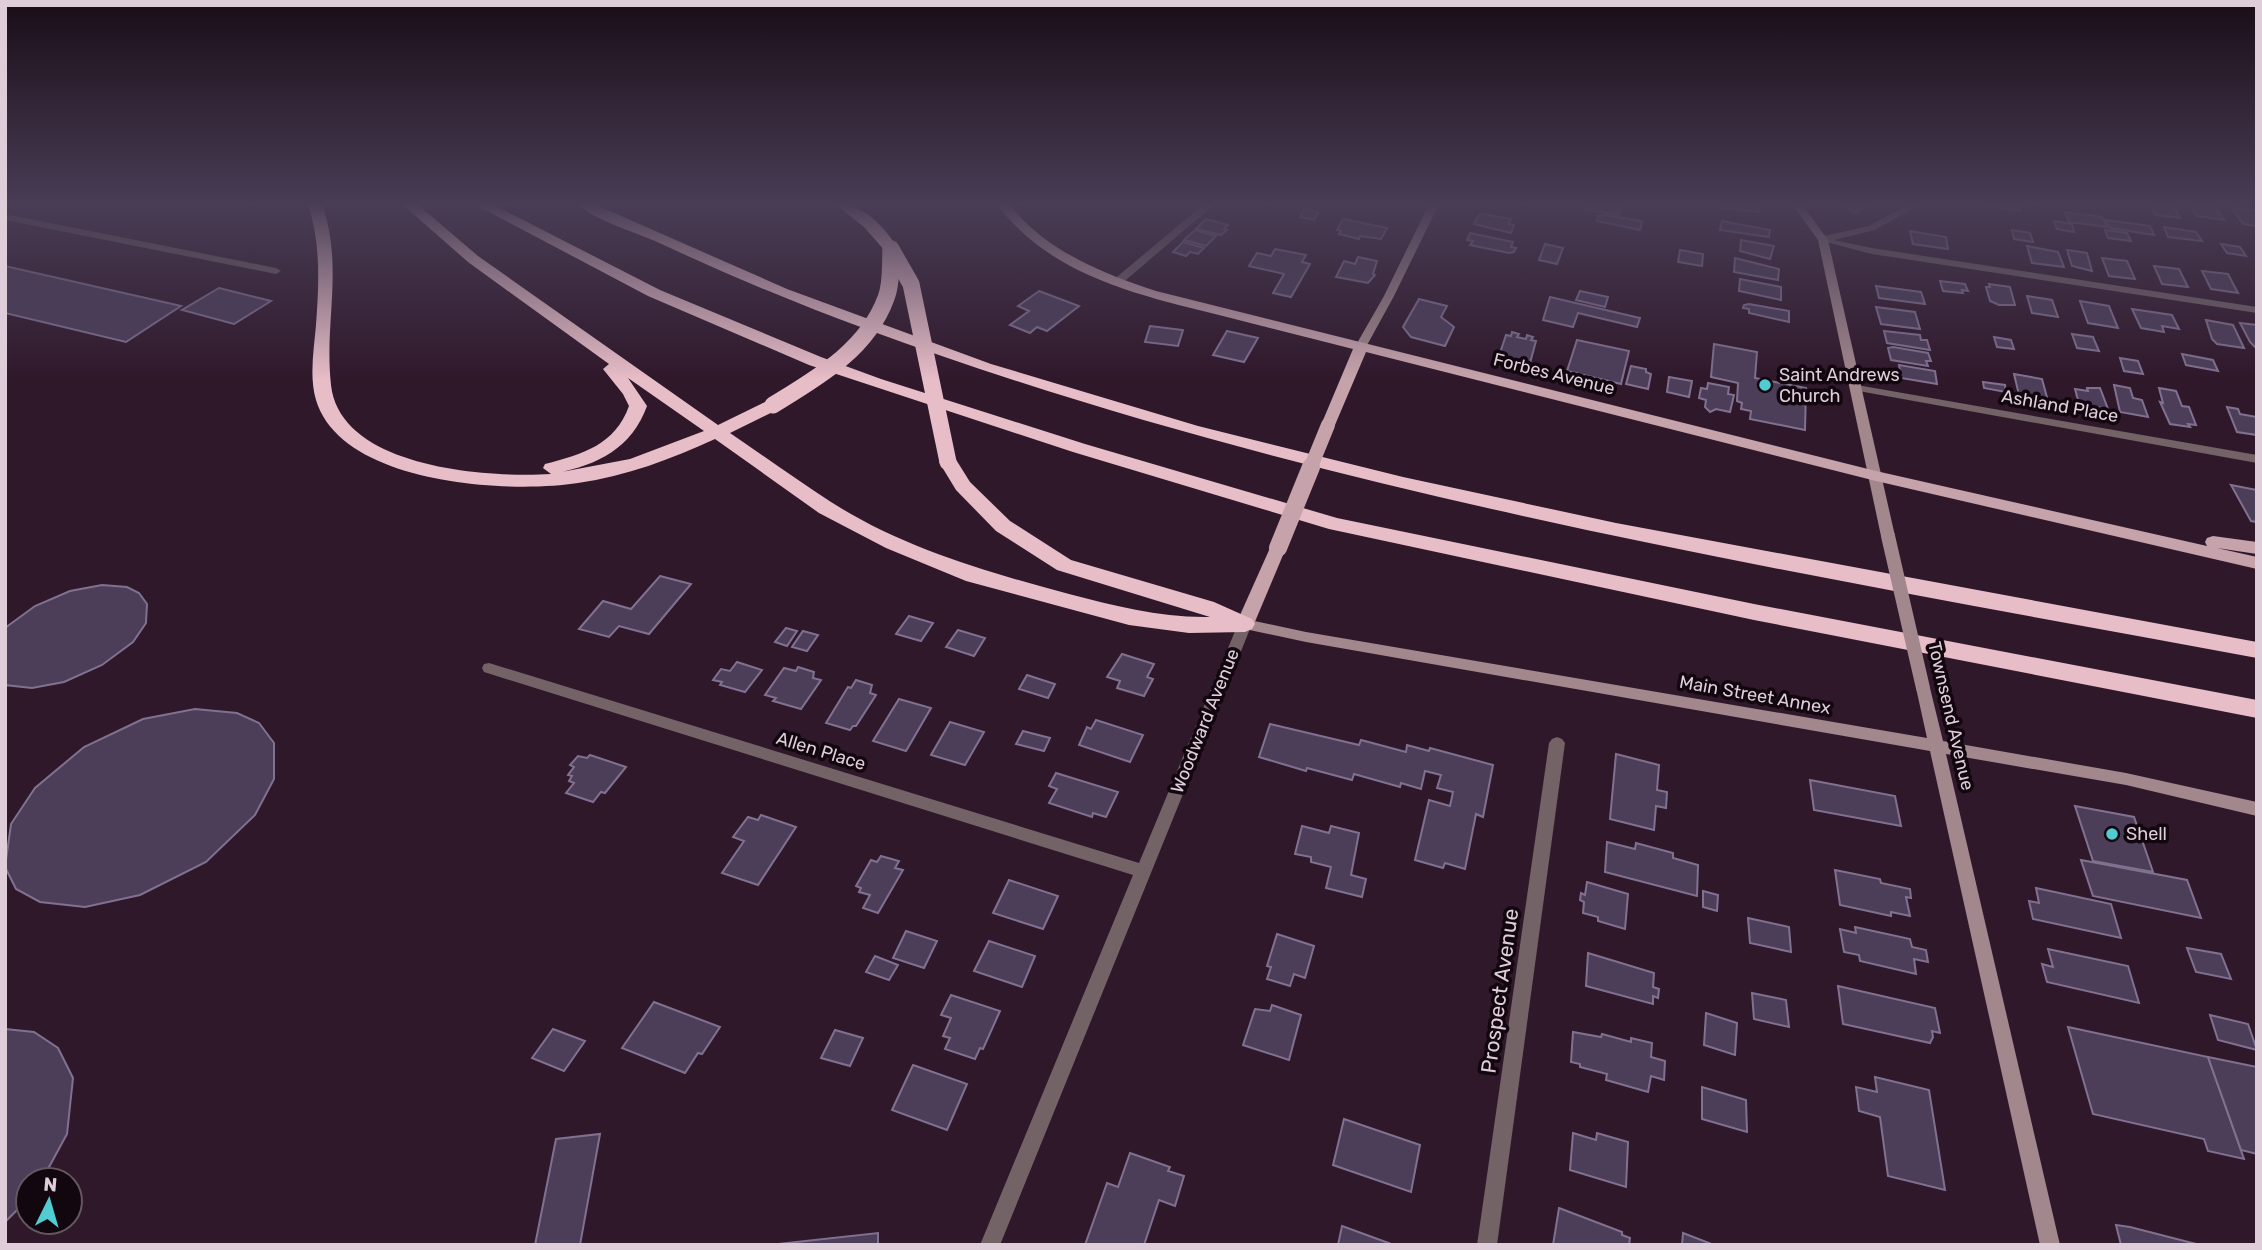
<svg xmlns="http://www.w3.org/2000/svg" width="2262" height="1250" viewBox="0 0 2262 1250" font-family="Rubik,sans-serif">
<rect width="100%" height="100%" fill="#30182b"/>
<!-- building -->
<g fill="#4c3d59" stroke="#817190" stroke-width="2">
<path d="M1586 204H1622L1619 215 1584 209Z"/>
<path d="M1722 204H1759V212L1722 208Z"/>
<path d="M1842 204H1870L1854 213Z"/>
<path d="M1985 204H2017L2020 211 1986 206Z"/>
<path d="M2150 204H2173L2180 218 2155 215Z"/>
<path d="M2190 204H2213L2224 220 2196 216Z"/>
<path d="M2232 208 2257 211V226L2243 224Z"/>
<path d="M1304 209 1319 212 1314 220 1300 217Z"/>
<path d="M2065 212 2102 217 2107 227 2069 222Z"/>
<path d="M1483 214 1511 219 1509 224 1514 225 1511 233 1474 224 1479 215Z"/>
<path d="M1605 215 1642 221 1640 230 1597 221 1598 216Z"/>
<path d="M1206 219 1228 225 1224 229 1227 230 1221 235 1196 229Z"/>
<path d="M1343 219 1387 228 1381 239 1360 236 1359 239 1339 234 1341 231 1337 230Z"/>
<path d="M2106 220 2150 226 2154 235 2110 228Z"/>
<path d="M1722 221 1770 230 1769 237 1720 230Z"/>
<path d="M2054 221 2072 224 2074 232 2057 229Z"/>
<path d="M2164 227 2196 232 2202 241 2168 237Z"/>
<path d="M1195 230 1216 236 1206 246 1184 240Z"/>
<path d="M2012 230 2030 233 2033 242 2014 239Z"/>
<path d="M2105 230 2127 233 2131 241 2108 238Z"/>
<path d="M1910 231 1946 237 1948 249 1913 244Z"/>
<path d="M1470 233 1513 242 1511 247 1516 248 1514 252 1509 253 1470 245 1473 241 1467 240Z"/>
<path d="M1741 240 1774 246 1770 259 1740 251Z"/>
<path d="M1183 242 1204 248 1198 254 1190 252 1186 256 1173 252Z"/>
<path d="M1545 244 1563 248 1557 264 1539 260Z"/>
<path d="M2221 244 2240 247 2246 256 2227 253Z"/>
<path d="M2027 246 2058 252 2064 267 2032 263Z"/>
<path d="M1275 249 1306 255 1302 262 1310 264 1291 297 1273 293 1284 274 1249 266 1257 253 1271 256Z"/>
<path d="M1680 250 1703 254 1702 266 1678 262Z"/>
<path d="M2067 250 2087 253 2092 271 2072 266Z"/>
<path d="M1358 257 1377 261 1373 274 1375 275 1368 283 1336 277 1344 261 1355 264Z"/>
<path d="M1735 258 1779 269 1778 280 1734 272Z"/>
<path d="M2102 258 2127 261 2135 279 2109 276Z"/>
<path d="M5 266 181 306 126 342 5 313Z"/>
<path d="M2154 266 2179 269 2188 287 2162 284Z"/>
<path d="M2202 271 2228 274 2238 293 2211 289Z"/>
<path d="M1740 279 1781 287V300L1739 291Z"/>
<path d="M1940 281 1965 284 1968 291 1962 290 1963 293 1943 291Z"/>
<path d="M1989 284 2010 287 2015 305H1999L1990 301 1986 287H1990Z"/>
<path d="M1876 286 1921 292 1925 304 1879 298Z"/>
<path d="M219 288 271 301 234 324 182 310Z"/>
<path d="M1039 291 1079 306 1047 331 1037 327 1030 333 1010 325 1029 311 1018 306Z"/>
<path d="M1580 291 1608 297 1605 307 1576 300Z"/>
<path d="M2027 296 2052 300 2058 317 2032 313Z"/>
<path d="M1550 297 1640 318 1637 327 1578 313 1573 327 1543 320Z"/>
<path d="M1419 299 1447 306 1441 317 1454 327 1445 346 1411 337 1403 327Z"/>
<path d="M2080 301 2109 306 2118 328 2088 323Z"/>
<path d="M1749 304 1789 311V322L1749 313V309L1743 308 1744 305Z"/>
<path d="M1876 307 1915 312 1920 329 1881 324Z"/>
<path d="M2132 309 2172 315 2179 329 2162 326 2164 332 2141 328Z"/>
<path d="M2206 320 2233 325 2244 348 2217 344 2212 339Z"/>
<path d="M2240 323 2257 325V349L2250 342Z"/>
<path d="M1150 326 1183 330 1178 346 1145 342Z"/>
<path d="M1227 331 1258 338 1244 362 1213 355Z"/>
<path d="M1884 331 1920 335 1921 340H1927L1930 350 1887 343Z"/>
<path d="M1512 332 1519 334 1517 337 1526 339 1527 335 1533 337 1531 340 1536 341 1530 363 1499 356 1506 335 1511 336Z"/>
<path d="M2072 334 2093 337 2099 351 2077 348Z"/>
<path d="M1994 337 2011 340 2014 349 1997 347Z"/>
<path d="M1577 340 1629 351 1621 384 1567 371Z"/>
<path d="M1714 344 1757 352 1755 378 1806 388 1805 430 1750 419 1751 411 1741 409 1742 403 1737 401 1738 383 1711 377Z"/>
<path d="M1893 347 1928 353 1931 361H1926L1928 366 1891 360 1888 348Z"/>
<path d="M2182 354 2213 360 2218 371 2186 365Z"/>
<path d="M2120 358 2138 361 2143 374 2124 371Z"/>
<path d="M1899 365 1935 371 1937 384 1901 378Z"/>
<path d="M1631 366 1646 369V372L1651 374 1648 389 1626 384Z"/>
<path d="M2014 374 2042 379 2048 401 2019 395Z"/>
<path d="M1669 377 1692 381 1689 397 1667 392Z"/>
<path d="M1983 382 2005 385 2006 392 1984 388Z"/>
<path d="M1708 383 1729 387 1728 394 1734 395 1730 412 1716 409 1710 412 1705 407 1706 400 1699 398 1701 388 1707 389Z"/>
<path d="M2114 385 2130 388 2133 398 2142 400 2148 417 2120 412Z"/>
<path d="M2087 388H2100L2108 409 2079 404 2075 389 2088 391Z"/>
<path d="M2159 388 2176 391 2182 406 2189 407 2196 425 2188 424 2190 427 2170 424 2160 402 2163 403Z"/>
<path d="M2227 407 2238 409 2240 414 2257 417V435L2237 432Z"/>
<path d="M2231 485 2257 490V522L2251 521Z"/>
<path d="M660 576 691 584 649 634 619 626 609 637 579 629 603 601 631 609Z"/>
<path d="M102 585 127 587 139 593 147 604 146 623 133 642 102 665 64 682 32 688 5 685V628L35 606 70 591Z"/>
<path d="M909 616 933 623 921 641 896 634Z"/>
<path d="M786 628 797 631 787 646 775 642Z"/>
<path d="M958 630 985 638 974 656 946 647Z"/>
<path d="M803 631 818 635 807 651 792 647Z"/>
<path d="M1122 654 1154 664 1147 677 1153 679 1144 696 1117 688 1120 681 1107 677Z"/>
<path d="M737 662 762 670 745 692 720 685 722 682 713 680 721 669 730 671Z"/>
<path d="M798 667 814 672 813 678 821 680 801 709 773 701 776 698 765 695 784 668 796 671Z"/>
<path d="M1027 675 1055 684 1048 698 1019 689Z"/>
<path d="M856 680 872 685 870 693 876 695 856 726H853L850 730 826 723 848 687 851 688Z"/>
<path d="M899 699 931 708 906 751 873 741Z"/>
<path d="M195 709 237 713 259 723 274 743V779L255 815 206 862 140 895 85 907 40 902 16 889 5 867 11 824 35 788 84 747 143 719Z"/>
<path d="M1096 720 1143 735 1130 762 1079 745 1087 727 1091 729Z"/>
<path d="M950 722 984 732 965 765 931 755Z"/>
<path d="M1270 724 1359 745 1361 740 1406 752 1407 745 1429 751 1430 748 1493 765 1483 817 1476 814 1465 869 1445 863 1443 868 1415 860 1429 800 1450 806 1453 792 1437 788 1441 775 1425 771 1421 789 1401 783 1400 787 1354 774 1352 780 1307 768 1306 771 1259 757Z"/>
<path d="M1023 731 1050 738 1044 751 1016 744Z"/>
<path d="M1616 754 1659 765 1657 790 1667 792 1666 808 1656 806 1654 830 1610 819Z"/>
<path d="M590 755 626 767 605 793 601 792 593 802 566 793 574 783 569 781 572 776 568 775 574 767 570 765 578 756 587 758Z"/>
<path d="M1056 773 1118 792 1106 817 1093 813 1092 817 1049 803 1057 789 1049 786Z"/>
<path d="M1810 780 1895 796 1901 826 1814 810Z"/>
<path d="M2075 806 2134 817 2153 872 2093 861Z"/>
<path d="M761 815 796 827 758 885 722 873 744 841 733 837 748 817 758 820Z"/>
<path d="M1302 826 1329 833 1331 826 1359 833 1351 875 1366 879 1362 897 1326 888 1331 867 1311 862V857L1295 854Z"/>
<path d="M1607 842 1635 849 1636 843 1673 853V858L1698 865 1697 896 1605 872Z"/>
<path d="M881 856 899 861 895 868 903 870 878 913 863 908 870 895 859 892 861 888 856 886 871 860 877 862Z"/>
<path d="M2081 860 2187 880 2201 918 2093 896Z"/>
<path d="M1835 870 1880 879 1881 883 1910 889 1911 898 1906 897 1910 916 1891 912V916L1840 905Z"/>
<path d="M1009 880 1058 896 1043 929 993 913Z"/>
<path d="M1587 882 1628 894 1625 929 1598 921V917L1583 913 1584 902 1580 900 1581 893 1585 895Z"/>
<path d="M2036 888 2111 904 2121 938 2033 919 2029 901 2039 903Z"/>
<path d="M1703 891 1718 895 1717 911 1703 907Z"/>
<path d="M1748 918 1789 927 1791 952 1750 943Z"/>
<path d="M1855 927 1910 939 1912 947 1926 950 1928 962 1914 959 1916 974 1860 961 1859 955 1844 952 1840 929 1856 933Z"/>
<path d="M906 931 937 941 924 968 893 958Z"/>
<path d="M1277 934 1314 946 1305 978 1294 974 1290 986 1267 979 1271 967 1267 966Z"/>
<path d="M989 941 1035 956 1022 987 974 971Z"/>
<path d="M2187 948 2221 954 2231 979 2196 972Z"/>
<path d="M2048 949 2128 966 2139 1003 2047 982 2042 964 2053 967Z"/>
<path d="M1588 953 1654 973 1653 987 1659 989 1658 998 1653 996V1004L1586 986Z"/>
<path d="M875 956 898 965 889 980 866 972Z"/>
<path d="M1838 986 1935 1008 1940 1033 1932 1031 1933 1037 1930 1043 1843 1024Z"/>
<path d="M1752 993 1786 1000 1789 1027 1754 1019Z"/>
<path d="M951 995 1000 1011 983 1049 980 1048 975 1059 945 1049 950 1038 943 1036 951 1018 941 1015Z"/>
<path d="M654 1002 720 1027 702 1054 698 1053 685 1073 622 1048Z"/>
<path d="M1272 1005 1301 1015 1289 1060 1243 1045 1255 1009 1270 1011Z"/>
<path d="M1706 1013 1737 1023 1735 1055 1704 1045Z"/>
<path d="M2210 1015 2248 1024 2257 1050 2218 1040Z"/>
<path d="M2068 1027 2208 1057 2244 1159 2208 1151 2204 1139 2093 1114Z"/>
<path d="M5 1029 34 1032 58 1048 73 1078 67 1134 42 1180H28V1199L5 1222Z"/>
<path d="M553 1029 585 1041 564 1071 532 1058Z"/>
<path d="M835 1030 863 1038 850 1066 821 1058Z"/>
<path d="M1573 1032 1601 1037 1602 1034 1631 1042V1038L1652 1043 1651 1057 1665 1061 1664 1080 1651 1076 1648 1092 1606 1080 1607 1074 1580 1067V1064L1571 1062Z"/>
<path d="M2208 1057 2257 1067V1154L2241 1150Z"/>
<path d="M913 1065 967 1084 947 1130 892 1110Z"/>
<path d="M1875 1077 1929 1090 1945 1190 1888 1176 1880 1117 1859 1111 1856 1087 1877 1092Z"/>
<path d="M1702 1087 1746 1100 1747 1132 1702 1119Z"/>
<path d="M1344 1119 1420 1145 1411 1192 1333 1165Z"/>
<path d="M1573 1133 1596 1140 1597 1133 1628 1142 1626 1187 1570 1170Z"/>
<path d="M600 1134 580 1245H535L556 1139Z"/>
<path d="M1130 1153 1170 1167 1168 1171 1184 1176 1175 1206 1159 1200 1144 1245H1085L1107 1183 1118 1187Z"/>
<path d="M1559 1208 1622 1232V1235L1630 1238 1629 1245H1553Z"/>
<path d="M2116 1225 2130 1227 2200 1245H2121Z"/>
<path d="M1342 1226 1394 1245H1338Z"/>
<path d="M878 1233V1245H769Z"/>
<path d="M1683 1233 1714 1245H1682Z"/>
</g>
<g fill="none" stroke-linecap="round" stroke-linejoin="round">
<!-- street -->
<g fill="#736266" fill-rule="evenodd">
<path d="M1204 204H1215L1120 285H1112V281Z"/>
<path d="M1909 204H1921L1875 230 1834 240 1872 248 2257 307V313L1872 254 1818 240 1824 236 1869 226Z"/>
<path d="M5 214 276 268 281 271 276 274 5 220Z"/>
<path d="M1857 385 2257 455V463L1853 390 1851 388Z"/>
<path d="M1245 619 1252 624 1000 1245H980L1133 875 484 672 482 668 484 664 489 663 1139 863 1238 624Z"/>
<path d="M1557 737 1562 739 1565 743 1497 1245H1477L1549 743 1552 739Z"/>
</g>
<!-- secondary -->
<g fill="#a2878d" fill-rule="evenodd">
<path d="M5 204H12L5 208Z"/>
<path d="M1429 204H1439L1394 296 1366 347H1358L1356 345 1384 296Z"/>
<path d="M1792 204H1802L1828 240 1895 536 1893 539H1883L1881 536 1818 240Z"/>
<path d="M1245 619 1306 632 1927 738 1916 688 1918 684H1928L1930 688 1943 741 2126 773 2257 802V816L2126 785 1946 754 2060 1245H2040L1930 751 1306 642 1240 628 1238 624Z"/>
</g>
<!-- primary -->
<g fill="#c6a3ab" fill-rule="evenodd">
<path d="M997 204H1009C1045 250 1101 273 1156 291L1876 471 2207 546 2205 542 2207 538 2213 536 2257 542V554L2217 548 2257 557V569L1876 481 1366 352 1335 425 1333 428H1323L1321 425 1353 349C1310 338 1266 327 1223 316 1142 296 1049 276 997 204Z"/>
<path d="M1278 542 1286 548 1254 624 1251 629H1239L1236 624 1270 548Z"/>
</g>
<!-- highway -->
<g fill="#e7bdc7" fill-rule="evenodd">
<path d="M308 204H322C344 267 324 322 331 385 340 468 487 478 551 474L543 468 545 464C583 454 615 445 629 406L623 394 603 369 609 364 468 262 402 204H417L478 256 718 425 767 401H779L782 405 779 409 730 433C764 456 797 480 831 502 903 548 987 572 1069 594 1115 606 1161 618 1210 617L1057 570 996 531 956 490 939 462 948 456 955 458 970 482 1010 521 1071 560 1214 602 1252 619 1255 624 1252 629 1245 632 1189 633 1129 625 966 581 886 548 819 513 715 439C672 459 626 476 578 483 507 494 341 484 316 400 309 376 314 349 316 325 319 284 321 244 308 204ZM628 378 704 431 630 459 556 473C598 465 632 448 647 406Z"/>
<path d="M474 204H492L660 290 821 357 881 379 1085 444 1337 518 1754 604 2257 700V718L1754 620 1329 529 1073 452 809 365 648 296Z"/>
<path d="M576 204H594L787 289 991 364 1198 426 1403 477 1616 523 2257 642V658C1788 571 1314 494 866 329 794 303 724 273 655 241 629 230 598 221 576 204Z"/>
<path d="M835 204C864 203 883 226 899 249L896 252H886L864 227Z"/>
</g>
<!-- secondary-bridge -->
<path stroke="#a2878d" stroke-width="14" d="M1888 536 1923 688"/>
<!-- primary-bridge-far1 -->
<path stroke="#c6a3ab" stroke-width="14" d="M1310 469 1328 425"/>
<!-- primary-bridge -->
<path stroke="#c6a3ab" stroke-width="18" d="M1278 548 1311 467"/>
<!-- highway-bridge -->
<g stroke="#e7bdc7" stroke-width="17">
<path d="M891 249 911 284 948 462"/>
<path d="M773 405C817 378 867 350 886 298 892 283 890 265 891 249"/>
</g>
</g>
<!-- sky -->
<linearGradient id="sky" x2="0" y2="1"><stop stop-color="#1a0d18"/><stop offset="0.54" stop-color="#483d55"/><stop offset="1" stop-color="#483d55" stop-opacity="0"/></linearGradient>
<rect width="2262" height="379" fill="url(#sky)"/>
<!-- markers -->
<g fill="#51ccd2" stroke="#12070f" stroke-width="2.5">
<circle cx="1765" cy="385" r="7"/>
<circle cx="2112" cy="834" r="7"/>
</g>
<g text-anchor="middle" stroke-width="7" stroke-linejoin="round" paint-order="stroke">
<!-- street labels -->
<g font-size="18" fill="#dfceda" stroke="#12070f">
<text transform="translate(1554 374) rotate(14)" y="6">Forbes Avenue</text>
<text transform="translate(2060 406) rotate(10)" y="6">Ashland Place</text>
<text transform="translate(1755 695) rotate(10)" y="6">Main Street Annex</text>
<text transform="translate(1951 716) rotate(77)" y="6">Townsend Avenue</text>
<text transform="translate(1205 721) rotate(-68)" y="6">Woodward Avenue</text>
<text transform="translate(821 751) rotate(17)" y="6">Allen Place</text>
</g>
<!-- poi labels -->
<g font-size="18" fill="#dfceda" stroke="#12070f" text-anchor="start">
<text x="1779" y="381">Saint Andrews<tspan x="1779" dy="21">Church</tspan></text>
<text x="2126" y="840">Shell</text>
</g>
<!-- near-street labels -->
<g font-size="21" fill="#dfceda" stroke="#12070f">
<text transform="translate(1500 991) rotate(-82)" y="7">Prospect Avenue</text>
</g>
</g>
<!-- border -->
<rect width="2262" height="1250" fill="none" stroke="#dfceda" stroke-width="14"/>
<!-- north arrow -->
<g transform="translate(49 1201) rotate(5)"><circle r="33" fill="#12070f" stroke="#645760" stroke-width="2"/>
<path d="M0-5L12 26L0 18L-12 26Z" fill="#51ccd2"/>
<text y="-10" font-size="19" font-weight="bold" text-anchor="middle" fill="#dfceda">N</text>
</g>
</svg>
